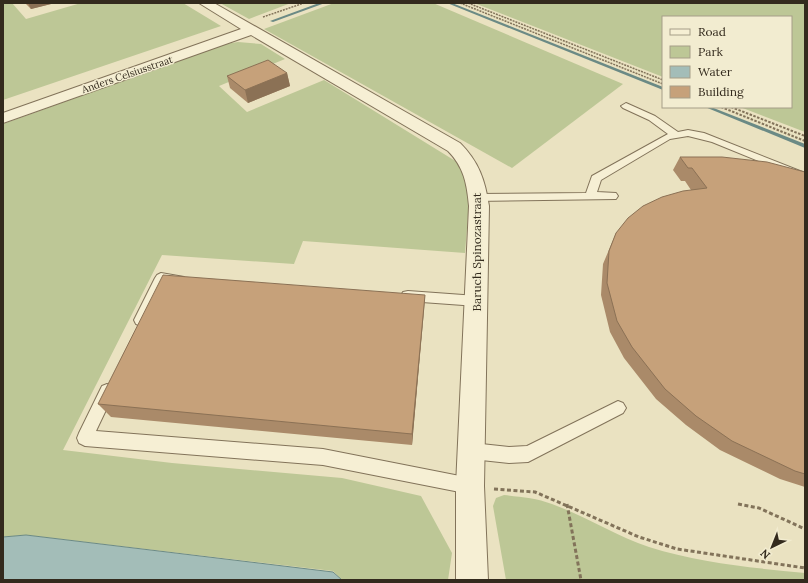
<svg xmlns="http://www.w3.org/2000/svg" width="808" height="583" viewBox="0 0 808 583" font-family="Lora,serif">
<rect width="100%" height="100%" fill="#eae2c1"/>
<!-- green -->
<g fill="#bdc796">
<path d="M3 3H12L26 19 81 3H183L221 26 3 100Z"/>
<path d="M220 3H291L249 19Z"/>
<path d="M334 3H433L623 84 512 168 264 29Z"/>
<path d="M474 3H805V132L740 107H791V17H663V77Z"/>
<path d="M238 42 261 44 285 59 219 86 247 112 324 80 457 162 470 190 465 253 303 241 294 264 162 255 63 450 172 463 342 478 421 496 452 553 448 580H342L333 571 26 535 3 537V124L225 44Z"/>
<path d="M504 495C521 497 536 498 552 504 585 516 616 536 649 547 700 563 753 568 805 573V580H506L493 506 496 498Z"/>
</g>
<!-- water -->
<path fill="#a3bdb8" stroke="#6b8a85" d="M26 535 333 572 342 580H3V537Z"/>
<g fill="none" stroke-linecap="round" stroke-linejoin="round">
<!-- stream -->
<g fill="#6b8a85" fill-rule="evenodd">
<path d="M319 3H325L273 22 270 21Z"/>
<path d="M447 3H452L663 87V90Z"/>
<path d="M705 107H711L805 144V148Z"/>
</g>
<!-- lane casing -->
<g stroke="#82735a" stroke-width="2">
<g id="lane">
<path d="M626 103 655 116 678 132 688 130 704 133 805 173V180L712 142 688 136 670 139 601 180 597 192 616 193 618 196 616 199 474 201 472 198 478 194 586 193 592 176 668 134 649 120 623 108 621 106Z"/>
<path d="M161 273 184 277 185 280 184 283 179 285 165 283 146 324 141 326 136 324 134 320 155 278 157 275Z"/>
<path d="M408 291 477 296 482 297 484 301 482 305 477 306 408 301 403 300 401 296 403 292Z"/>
<path d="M107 384 112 386 115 391 96 431 323 449 470 478 476 480 478 486 476 492 470 494 323 465 85 446 79 443 77 438 79 433 102 386Z"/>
<path d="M618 401 623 403 626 408 623 413 528 462 509 463 472 459 466 457 464 451 466 445 472 443 509 447 527 446Z"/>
</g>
</g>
<!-- street casing -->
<g stroke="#82735a" stroke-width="2">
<path id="street" d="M199 3H214L460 143C479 162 485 180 489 206L484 486 488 580H456V486L469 206C467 184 464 167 448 151L251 35 3 123V113L241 29Z"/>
</g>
<!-- path-far2 -->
<g stroke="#82735a" stroke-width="1.5" stroke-dasharray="2 1" stroke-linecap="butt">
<path d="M460 3 663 84"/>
<path d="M468 3 663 80"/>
<path d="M263 17 304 3"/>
</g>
<!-- path-far1 -->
<g stroke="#82735a" stroke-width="2" stroke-dasharray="2.5 1.5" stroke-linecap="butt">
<path d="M721 107 805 141"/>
<path d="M731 107 805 136"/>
</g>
<!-- path -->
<g stroke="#82735a" stroke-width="3" stroke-dasharray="4 2.5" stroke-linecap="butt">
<path d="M494 489 535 492 639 537 677 549 805 568"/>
<path d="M567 504 581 580"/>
<path d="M738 504 759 508 805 529"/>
</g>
<!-- lane -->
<use href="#lane" fill="#f6efd4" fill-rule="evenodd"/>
<!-- street -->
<use href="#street" fill="#f6efd4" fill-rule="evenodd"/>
</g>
<!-- wall -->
<g fill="#aa8a69">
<path d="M25 3H55L31 9Z"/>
<path d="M287 73 290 86 248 103 230 88 227 76Z"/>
<path d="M680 157 805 172V487L780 479 720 450 686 425 656 399 624 358 610 332 601 295 603 264 616 233 691 190 685 181H681L673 170Z"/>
<path d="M425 295 412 445 111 417 98 404Z"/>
</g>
<!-- shaded-wall -->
<g fill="#8b7155">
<path d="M28 3H55L31 9Z"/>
<path d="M287 73 290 86 248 103 245 90Z"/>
<path d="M425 295 424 310 412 445V434Z"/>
</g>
<!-- building -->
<g fill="#c6a17a" stroke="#8b7155">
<path d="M268 60 287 73 245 90 227 76Z"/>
<path d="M680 157H722L767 162 805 172V474L795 471 732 441 696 416 665 389 632 347 617 321 607 283 609 251 616 233 628 218 643 206 662 197 683 191 707 188 692 168H688Z"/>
<path d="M163 275 425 295 412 434 98 404Z"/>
</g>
<g text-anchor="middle" stroke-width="3" stroke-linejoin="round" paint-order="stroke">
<!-- far-street labels -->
<g font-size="10" fill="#332a1d" stroke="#f2ecd0">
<text transform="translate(127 74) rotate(-19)" y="4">Anders Celsiusstraat</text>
</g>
<!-- street labels -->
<g font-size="12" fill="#332a1d" stroke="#f2ecd0">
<text transform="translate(477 252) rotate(-90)" y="4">Baruch Spinozastraat</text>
</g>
</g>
<!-- border -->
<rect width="808" height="583" fill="none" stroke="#332a1d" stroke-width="8"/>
<!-- legend -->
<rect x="662" y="16" width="130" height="92" fill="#f2ecd0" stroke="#a69e88"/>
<rect x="670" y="29" width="20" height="6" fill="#f6efd4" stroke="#a69e88"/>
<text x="698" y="36" font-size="12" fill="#332a1d">Road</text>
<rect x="670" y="46" width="20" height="12" fill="#bdc796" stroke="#a69e88"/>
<text x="698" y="56" font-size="12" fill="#332a1d">Park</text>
<rect x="670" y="66" width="20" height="12" fill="#a3bdb8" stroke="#a69e88"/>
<text x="698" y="76" font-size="12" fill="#332a1d">Water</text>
<rect x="670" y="86" width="20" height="12" fill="#c6a17a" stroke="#a69e88"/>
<text x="698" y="96" font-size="12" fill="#332a1d">Building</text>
<!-- north arrow -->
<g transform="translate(772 547) rotate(223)" stroke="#f2ecd0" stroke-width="3" paint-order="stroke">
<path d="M0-3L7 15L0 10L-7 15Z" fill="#332a1d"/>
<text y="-6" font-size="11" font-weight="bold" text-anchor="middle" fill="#332a1d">N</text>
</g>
</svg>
